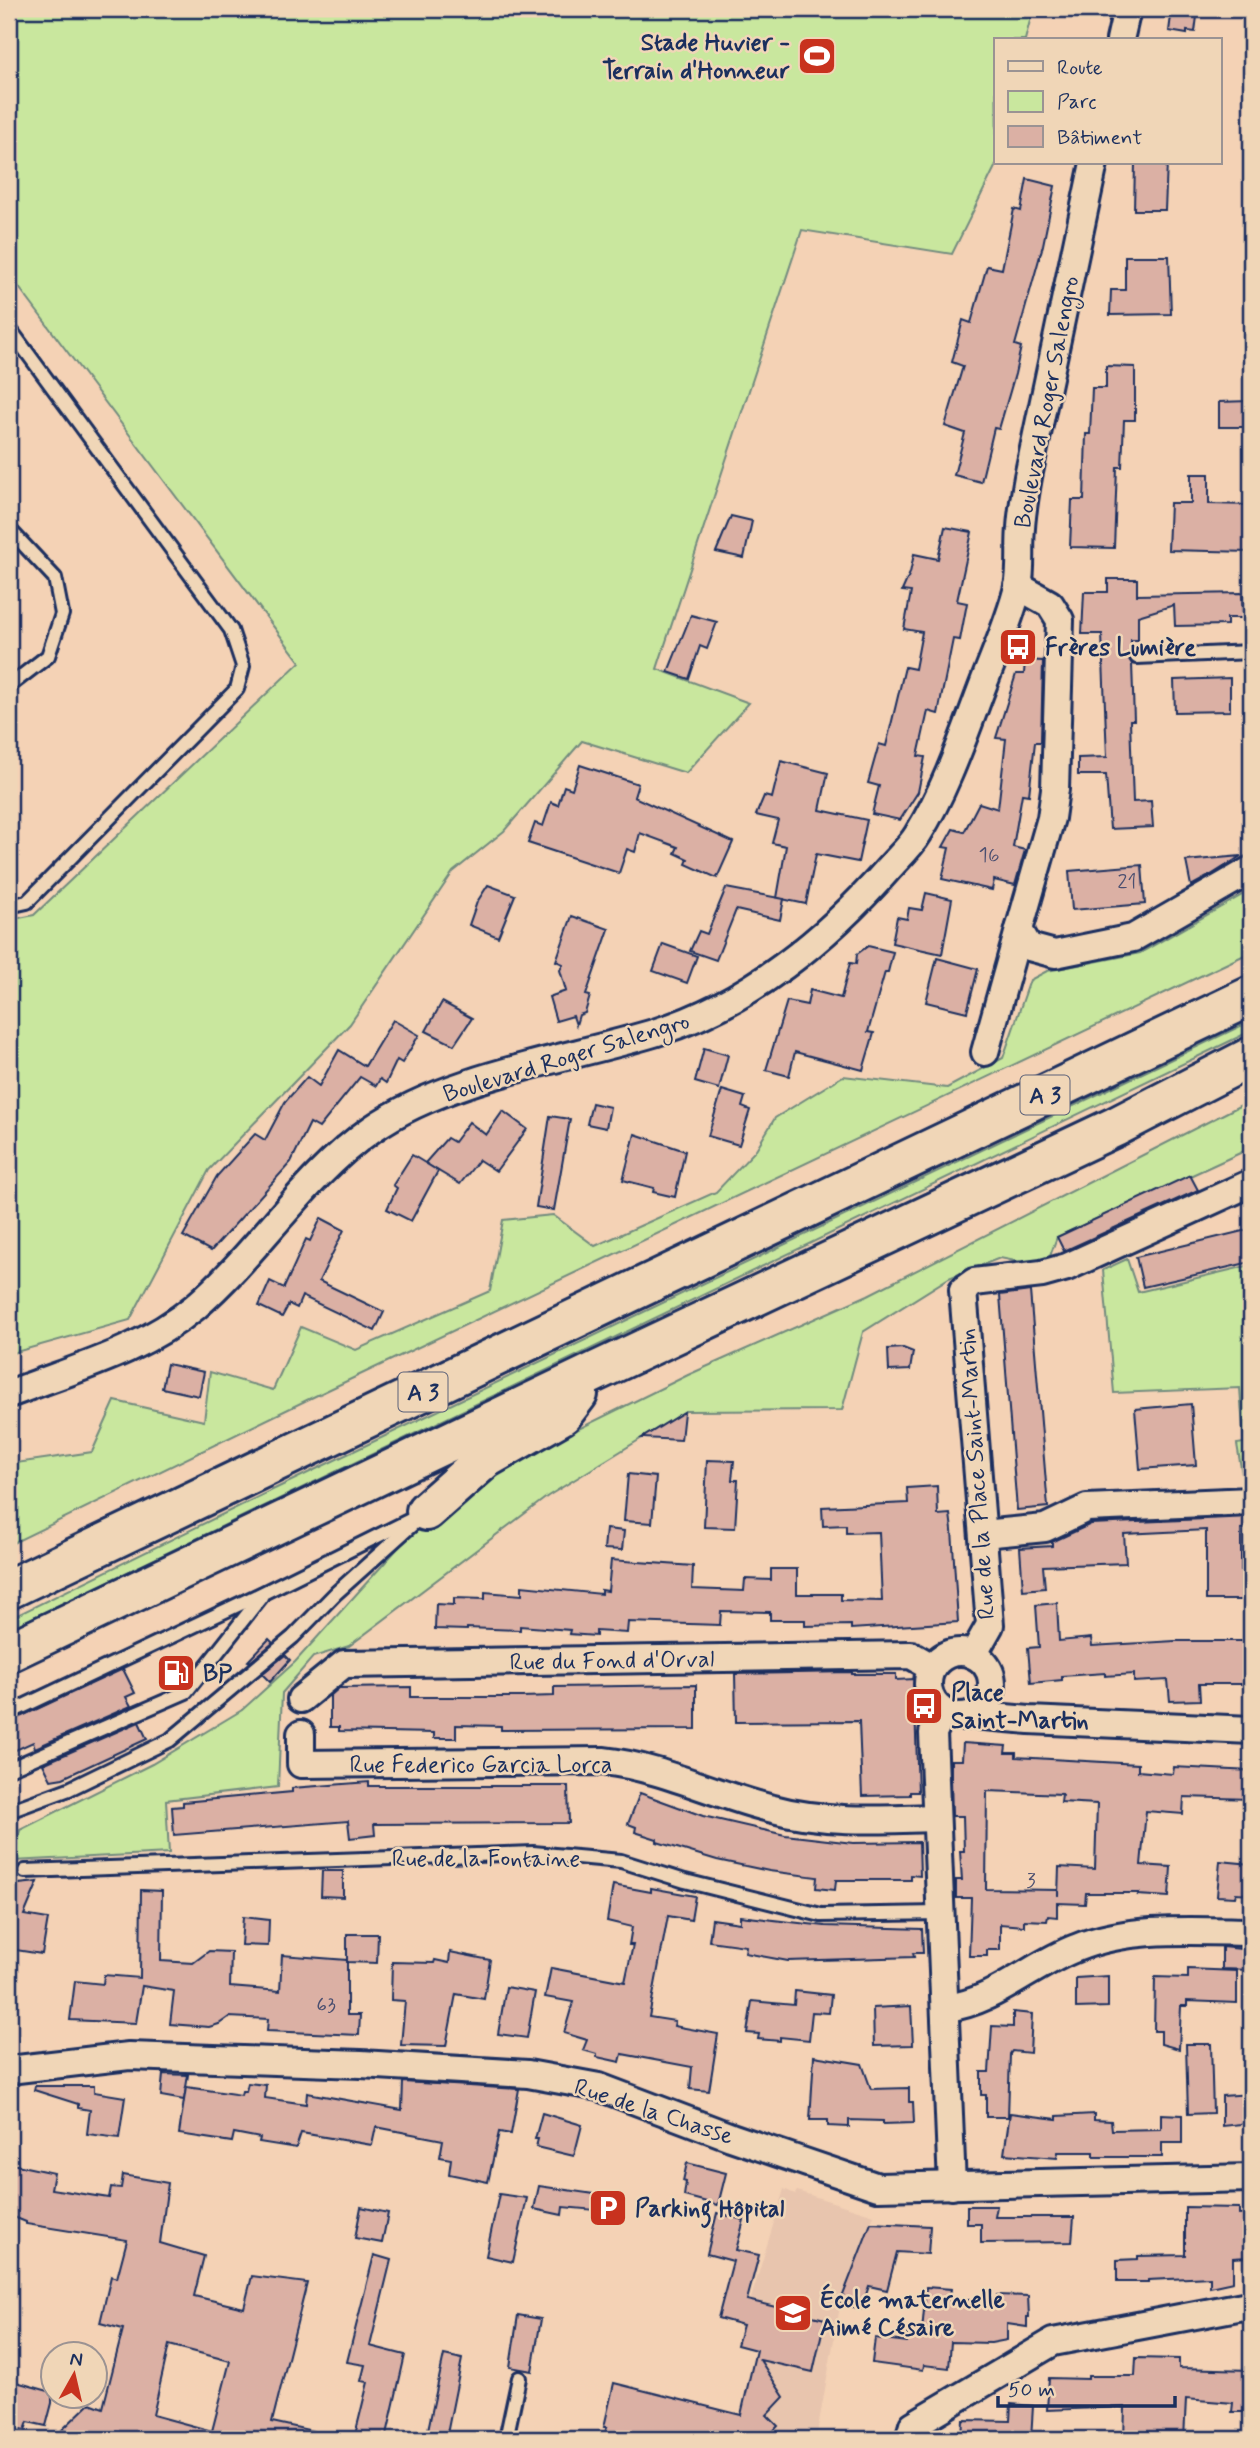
<svg xmlns="http://www.w3.org/2000/svg" width="1260" height="2448" viewBox="0 0 1260 2448" font-family="Mynerve,sans-serif">
<rect width="100%" height="100%" fill="#f4d2b5"/>
<filter id="ink" filterUnits="userSpaceOnUse"><feTurbulence type="fractalNoise" baseFrequency=".0143" numOctaves="2"/><feDisplacementMap in="SourceGraphic" scale="14" xChannelSelector="R" yChannelSelector="G"/><feConvolveMatrix kernelMatrix="1 2 1 2 8 2 1 2 1" color-interpolation-filters="sRGB"/></filter>
<g filter="url(#ink)">
<!-- built -->
<path fill="#e8c5ae" d="M784 2189 795 2194 797 2191 874 2215 841 2301 816 2439H736L756 2351 737 2345Z"/>
<!-- green -->
<g fill="#c9e79e" stroke="#728b7e" stroke-width="2">
<path d="M9 9H1101L1099 17 1033 9 1025 40H996L997 163 952 254 802 230 657 669 749 703 686 773 582 741 504 831 453 872 350 1024 209 1170 130 1320 9 1354V920L34 915 300 662 9 274Z"/>
<path d="M1251 890V952L309 1399 9 1545V1464L92 1452 115 1401 204 1421 210 1372 273 1390 301 1327 356 1350 490 1291 503 1220 553 1215 595 1246 716 1192 755 1151 775 1118 843 1076 947 1088 1003 1058 1030 980 1047 971 1140 953Z"/>
<path d="M1251 1021V1031L9 1629V1619L262 1495Z"/>
<path d="M1251 1100V1148L1057 1237 1046 1267 1000 1258 949 1278 863 1332 842 1410 686 1411 548 1496 349 1646 313 1657 282 1693 278 1787 166 1800 169 1853 13 1861 20 1830 152 1764 242 1710 295 1662 427 1516 491 1472 688 1375 868 1295Z"/>
<path d="M1127 1259 1138 1292 1251 1265V1430L1243 1480 1237 1444 1244 1443 1240 1388 1114 1393 1103 1270Z"/>
</g>
<!-- building -->
<g fill="#dbb0a4" stroke="#1b2f5e" stroke-width="2" fill-rule="evenodd">
<path d="M1172 9H1198L1195 32 1187 31V34L1169 31Z"/>
<path d="M1135 163H1167L1165 210H1134Z"/>
<path d="M1027 179 1055 186 1043 245 1015 345 1021 347 1015 374 999 429 994 428 981 482 954 475 965 433 945 426 963 366 952 362 963 320 971 323 987 266 1002 269 1014 209 1021 211Z"/>
<path d="M1125 256H1169L1171 314 1110 315 1111 290H1125Z"/>
<path d="M1106 366 1135 367V420H1124L1122 467H1117L1114 548 1070 547 1072 500H1084L1086 434H1090L1092 388H1106Z"/>
<path d="M1249 401V427H1219V402Z"/>
<path d="M1191 474H1209V504L1251 505V552L1168 550 1170 503H1191Z"/>
<path d="M731 516 752 521 744 558 716 552Z"/>
<path d="M945 527 972 532 957 601 967 603 960 640 953 639 938 714 928 711 918 756 925 757 918 792 900 820 872 814 879 786 868 783 879 744 886 746 905 667 915 669 922 632 904 629 911 592 902 591 910 573 914 554 938 559Z"/>
<path d="M1108 579H1137V595L1242 593 1243 618H1227V625L1175 626 1174 605 1138 616V640H1131V651L1128 657 1132 664 1134 720H1130L1133 802 1151 801 1153 827 1110 829 1106 775H1078V758L1107 757 1102 634H1082L1084 592H1108Z"/>
<path d="M691 615 717 622 707 649 700 646 689 679 668 672Z"/>
<path d="M1025 660 1043 661 1041 742H1035L1029 795 1022 794 1013 847 1025 850 1015 885 994 880 992 890 942 879 949 848 943 847 953 829 964 832 979 803 998 809 1006 739 996 738 1016 674H1024Z"/>
<path d="M1230 678V711L1175 712 1174 680Z"/>
<path d="M781 761 828 773 820 810 867 820 858 862 816 854 806 904 777 898 786 846 772 843 778 820 756 815 764 796 772 798Z"/>
<path d="M580 765 638 784 634 797 733 842 717 878 686 864 688 859 675 853 678 847 640 833 635 852 627 849 619 873 528 843 535 823 543 826 551 802 558 805 564 786 572 789Z"/>
<path d="M1241 856 1211 875 1191 886 1186 861Z"/>
<path d="M1142 865 1145 904 1072 910 1069 871Z"/>
<path d="M488 885 515 895 498 937 469 925 477 902Z"/>
<path d="M726 888 784 899 780 920 736 910 716 960 690 951 699 931 707 934Z"/>
<path d="M926 893 952 899 942 954 892 943 897 917 907 919 909 908 922 910Z"/>
<path d="M572 916 609 929 586 995 590 996 585 1013 579 1015 576 1025 573 1016 556 1021 549 997 566 991 560 970 563 964 556 961Z"/>
<path d="M663 944 697 956 687 983 653 971Z"/>
<path d="M868 946 893 952 888 972H885L868 1032 874 1033 863 1070 795 1052 789 1076 766 1070 787 1001 807 1005 810 990 841 998 850 963 856 964 857 954Z"/>
<path d="M937 958 978 969 967 1012 926 1002Z"/>
<path d="M442 1002 472 1018 454 1045 426 1031Z"/>
<path d="M393 1020 419 1035 402 1063 397 1060 386 1083 380 1079 376 1086 360 1077 319 1128 310 1123 291 1162 211 1251 183 1236 217 1176 255 1134 265 1140 285 1102 307 1077 319 1086 339 1050 365 1066Z"/>
<path d="M704 1048 728 1055 719 1089 695 1082Z"/>
<path d="M722 1090 745 1097 742 1107 750 1110 739 1145 708 1136Z"/>
<path d="M592 1103 610 1107 606 1128 587 1124Z"/>
<path d="M503 1111 527 1129 496 1171 479 1160 460 1184 425 1163 447 1138 454 1142 469 1122 486 1135Z"/>
<path d="M550 1116 570 1119 554 1210 536 1207Z"/>
<path d="M635 1134 685 1151 675 1197 653 1192 654 1188 623 1180Z"/>
<path d="M412 1155 438 1171 411 1221 387 1209 397 1188 393 1185Z"/>
<path d="M1190 1175 1198 1190 1064 1251 1057 1237Z"/>
<path d="M321 1218 344 1230 319 1281 384 1312 375 1331 302 1296 297 1308 289 1304 282 1317 259 1306 270 1281 284 1288 306 1239 310 1241Z"/>
<path d="M1251 1229V1262L1143 1287 1136 1257Z"/>
<path d="M1030 1291 1048 1507 1017 1510 1000 1295Z"/>
<path d="M903 1348 913 1352 910 1370 889 1371 888 1349Z"/>
<path d="M167 1364 204 1372 199 1396 162 1388Z"/>
<path d="M1191 1404 1196 1465 1140 1469 1135 1409Z"/>
<path d="M684 1412 681 1440 642 1438Z"/>
<path d="M707 1460 734 1461 732 1480H738L735 1528 704 1527Z"/>
<path d="M628 1474 656 1477 652 1523 624 1521Z"/>
<path d="M937 1486 938 1515 950 1514 952 1530 958 1622 851 1629V1625L805 1626V1620H770V1612L721 1611 720 1625 628 1622 627 1633 596 1631V1636L569 1634 570 1630 520 1626V1630L467 1628V1630L435 1629 436 1604 454 1605V1598L485 1599V1592L522 1595V1586L601 1594V1590L608 1591 611 1560 693 1566 692 1589 744 1591 745 1579 771 1580V1569H797V1594H841V1600L882 1601 879 1532 846 1533V1525L823 1526 822 1507 908 1503 907 1488Z"/>
<path d="M1251 1517V1528L1241 1529V1600H1206V1530L1124 1534 1126 1563 1043 1566 1045 1588 1023 1590 1020 1548 1052 1546V1542L1091 1524Z"/>
<path d="M606 1529 624 1531 622 1550 604 1549Z"/>
<path d="M1057 1603 1059 1641 1091 1638 1092 1646 1175 1641H1244V1684H1199L1200 1700 1170 1701 1168 1680 1134 1682V1674L1105 1676V1673L1062 1676V1680L1031 1683 1028 1648 1039 1647 1036 1605Z"/>
<path d="M269 1639 273 1643 250 1662 248 1661Z"/>
<path d="M285 1655 290 1660 270 1682 262 1674Z"/>
<path d="M123 1669 135 1693 126 1697 131 1706 35 1748 33 1742 9 1753V1722Z"/>
<path d="M852 1672V1674H896V1680L914 1679 918 1792H910V1795L862 1796 859 1721 736 1722 735 1674Z"/>
<path d="M696 1685V1729L501 1730V1726L456 1725V1738H434V1733L339 1731V1727H330V1696L339 1688 411 1687V1697H522L554 1696V1687Z"/>
<path d="M139 1722 147 1739 63 1778 51 1780 43 1764Z"/>
<path d="M963 1743 1006 1746 1005 1753H1016V1757L1138 1764V1771L1173 1774 1174 1767 1251 1771V1799L1184 1797 1183 1814 1146 1811 1141 1865 1171 1867 1169 1897 1138 1895 1139 1893H1086L1085 1904 1057 1903V1917L1048 1916 1047 1921 1024 1920V1926L1000 1924V1950H987V1956H969L971 1898H956V1880H962L960 1851H964L963 1816H952L951 1777V1760H962ZM987 1791 1062 1794 1061 1802 1097 1804 1095 1869 1059 1867 1058 1896V1890L986 1889Z"/>
<path d="M369 1782V1786H568L569 1823 374 1824 375 1835 350 1838 348 1821 174 1835 172 1807 183 1806V1802L292 1792V1788Z"/>
<path d="M640 1793 703 1816 785 1835 853 1843 919 1842 920 1876 911 1875V1880H836L835 1890 816 1888 817 1877 769 1871 717 1860 657 1842V1839L635 1832 636 1827 628 1824Z"/>
<path d="M1220 1861 1251 1864V1894L1236 1893 1235 1897 1217 1896Z"/>
<path d="M322 1871H343V1897L321 1896Z"/>
<path d="M38 1882 24 1915 48 1919 42 1954 10 1949 9 1952V1885Z"/>
<path d="M613 1885 651 1892V1888L695 1896 691 1920 668 1916 649 2017 675 2021 674 2026 718 2034 709 2091 690 2089 692 2067 622 2054 620 2062 597 2057V2054L583 2050 587 2040 564 2033 573 2002 545 1997 551 1968 625 1982 633 1945H629L632 1927 607 1921Z"/>
<path d="M141 1890 162 1891 161 1961 193 1963 209 1951 231 1952 230 1987 280 1991 282 1955 347 1960V2015H360L359 2035 267 2031 268 2019 229 2017 219 2024 209 2027 170 2024 174 1991 142 1986 136 2023 70 2020 75 1981 103 1984 104 1975 140 1978Z"/>
<path d="M740 1916 825 1926 922 1929 923 1953H913L914 1957 788 1961 745 1953 746 1946 709 1941 712 1919 740 1923Z"/>
<path d="M243 1917 269 1920 268 1946 241 1945Z"/>
<path d="M347 1934H378L377 1963 347 1962Z"/>
<path d="M1222 1947 1251 1950V1970L1222 1969Z"/>
<path d="M450 1952 490 1960 484 1999 456 1994 446 2046 401 2045 405 2001 391 2000 392 1962 434 1963 435 1960 449 1963Z"/>
<path d="M1188 1969 1237 1971V2003L1187 2001V2006H1181L1179 2049 1161 2044V2031H1154L1155 1977 1188 1978Z"/>
<path d="M1108 1976V2007L1076 2008V1978Z"/>
<path d="M506 1987 535 1992 527 2038 498 2034Z"/>
<path d="M795 1991 831 1995 829 2013 812 2012 809 2040 780 2037V2041L758 2039 759 2034 747 2033 752 2001 794 2005Z"/>
<path d="M911 2006 913 2045 874 2046 873 2008Z"/>
<path d="M1013 2012 1032 2014 1030 2053 1012 2051 1010 2054 1008 2117H986V2095H981V2072H989L992 2026 1013 2027Z"/>
<path d="M1186 2044H1211L1213 2113 1188 2114Z"/>
<path d="M814 2056 862 2064 871 2089 909 2088V2102H913L914 2123 883 2124V2121L849 2120V2127L828 2126V2120H810Z"/>
<path d="M163 2074 188 2075 184 2100 161 2096Z"/>
<path d="M403 2082 519 2089 511 2134 499 2132 488 2182 449 2174 451 2159 440 2157 443 2140 376 2127 372 2145 301 2133 296 2148 259 2142 260 2138 234 2133 232 2142 179 2134 186 2087 241 2095 242 2091H246L248 2083 266 2085 265 2098 306 2104 307 2093 402 2110Z"/>
<path d="M35 2086H94V2092L125 2097 119 2138 87 2134 90 2110 78 2108V2104L34 2090Z"/>
<path d="M1251 2094V2123L1222 2126V2096Z"/>
<path d="M542 2113 582 2125 574 2156 536 2147 538 2139H535Z"/>
<path d="M1010 2113 1057 2119V2116L1094 2114V2120L1111 2121 1112 2130 1161 2129V2114L1182 2115V2143H1162V2157H1094V2152H1058L1057 2158 1004 2154Z"/>
<path d="M687 2163 726 2173 718 2205 684 2196 686 2182 683 2181Z"/>
<path d="M12 2164 54 2173 51 2189 109 2198 111 2187 121 2188 123 2175 168 2183 160 2243 204 2256 194 2296 244 2308 252 2276 307 2283 272 2422 313 2431 312 2439H76L77 2433 62 2430 90 2403 103 2408 123 2329 100 2323 111 2276 117 2278 127 2240 26 2224V2222L9 2215V2183ZM169 2345 230 2361 212 2431 153 2415Z"/>
<path d="M539 2186 608 2196 606 2211 563 2207 562 2215 534 2209Z"/>
<path d="M499 2194 527 2198 513 2262 486 2256Z"/>
<path d="M967 2206H997L995 2217H1074L1072 2242 981 2243V2224H967Z"/>
<path d="M361 2207 388 2213 382 2243 355 2238Z"/>
<path d="M1185 2207 1239 2208V2215L1251 2214V2247H1248V2257L1233 2258V2282L1210 2287V2277L1148 2280V2282H1117V2260L1138 2259V2256L1185 2255Z"/>
<path d="M717 2213 744 2220 736 2250 759 2255 747 2300 825 2319 813 2372 760 2360 784 2397 767 2415 778 2426 766 2439H635L605 2432 607 2427H604L614 2383 741 2415 756 2350 737 2345 743 2325 718 2318 733 2261 707 2254Z"/>
<path d="M871 2223 930 2226 928 2254 897 2252 887 2290 869 2286 861 2309 840 2303Z"/>
<path d="M374 2255 391 2260 370 2346 405 2355 386 2439H354L368 2382 361 2381 365 2365 347 2362Z"/>
<path d="M926 2287 951 2289 949 2300H997V2295L1028 2296 1029 2317H1027V2327L1007 2324V2340L991 2343 951 2342 949 2368 924 2365 923 2370 872 2363 875 2338 907 2342 909 2330 922 2332Z"/>
<path d="M518 2315 541 2319 532 2371 510 2367Z"/>
<path d="M444 2355 462 2359 446 2439H426Z"/>
<path d="M1136 2358 1179 2359V2368L1251 2370V2412H1232L1233 2403 1186 2399 1184 2439H1124L1125 2407 1047 2410 1049 2378 1088 2379V2376H1135Z"/>
<path d="M9 2380 52 2392V2403L46 2426 28 2422 25 2430 9 2427Z"/>
<path d="M1011 2404 1033 2406 1031 2439H962L963 2420 1010 2421Z"/>
</g>
<g fill="none" stroke-linecap="round" stroke-linejoin="round">
<!-- lane casing -->
<g stroke="#1b2f5e" stroke-width="18">
<g id="lane">
<path d="M9 328 231 630 243 666 237 689 27 902 9 906"/>
<path d="M9 529 55 578 62 614 48 656 9 686"/>
<path d="M1137 657 1251 652"/>
<path d="M9 1713 263 1593 412 1519"/>
<path d="M9 1769 186 1692 261 1597"/>
<path d="M9 1811 69 1789 170 1740 293 1637 336 1593 424 1514"/>
<path d="M25 1871 533 1853 621 1861 685 1881 821 1915 940 1913"/>
<path d="M506 2439 519 2378"/>
</g>
</g>
<!-- street casing -->
<g stroke="#1b2f5e" stroke-width="32">
<g id="street">
<path d="M1120 40 1127 9"/>
<path d="M1018 586 1050 604 1060 620 1055 789 1051 818 1019 930 1029 947 1055 954 1133 938 1251 870"/>
<path d="M985 1052 1019 930"/>
<path d="M9 1394C73 1369 141 1352 195 1307 258 1253 303 1177 372 1129 447 1076 569 1059 657 1032 748 1004 828 938 890 867 899 857 911 846 918 834 947 787 964 735 983 685 994 656 1011 617 1018 587 1022 569 1019 547 1021 528 1022 511 1025 494 1028 477L1094 163"/>
<path d="M983 1534 1045 1528 1087 1508 1251 1501"/>
<circle cx="960" cy="1684" r="32"/>
<path d="M973 1655 990 1625 963 1290 974 1282 1042 1274 1067 1267 1251 1183"/>
<path d="M301 1699 344 1664 911 1655 932 1667"/>
<path d="M943 1712 933 1733 952 2186"/>
<path d="M972 1715 1029 1720 1251 1730"/>
<path d="M301 1734V1764L603 1761C661 1767 713 1794 769 1808 823 1823 880 1820 935 1818"/>
<path d="M946 2008C995 2002 1031 1965 1076 1948 1130 1926 1194 1931 1251 1932"/>
<path d="M9 2070 129 2056 361 2064 528 2074 599 2087 731 2137 878 2187 1251 2178"/>
<path d="M909 2439 913 2425 1053 2342 1243 2306 1251 2309"/>
</g>
</g>
<!-- highway casing -->
<g stroke="#1b2f5e" stroke-width="44">
<g id="highway">
<path d="M426 1511 485 1459 562 1415 578 1394"/>
<path d="M9 1589 1251 996"/>
<path d="M9 1652 597 1371 1115 1127 1251 1057"/>
</g>
</g>
<!-- lane -->
<use href="#lane" stroke="#f0d6b7" stroke-width="12"/>
<!-- street -->
<use href="#street" stroke="#f0d6b7" stroke-width="26"/>
<!-- highway -->
<use href="#highway" stroke="#f0d6b7" stroke-width="38"/>
</g>
</g>
<!-- icons -->
<defs>
<g id="stadium-square" transform="scale(2.0125)"><rect x="-9" y="-9" width="18" height="18" rx="4" fill="#c8321e" stroke="#f0d6b7"/><path d="M0-5a6.5 5 0 1 0 0 10a6.5 5 0 1 0 0-10ZM-3.5-1.8h7v3.6h-7Z" fill="#fff"/></g>
<g id="bus-square" transform="scale(2.0125)"><rect x="-9" y="-9" width="18" height="18" rx="4" fill="#c8321e" stroke="#f0d6b7"/><path d="M-5-6H5V4H4V6H2V4H-2V6H-4V4H-5ZM-3.5-4V0h7V-4ZM-3.5 1.2v1.5H-2V1.2ZM2 1.2v1.5H3.5V1.2Z" fill="#fff"/></g>
<g id="fuel-square" transform="scale(2.0125)"><rect x="-9" y="-9" width="18" height="18" rx="4" fill="#c8321e" stroke="#f0d6b7"/><path d="M-5.5-6h7V0h2V4h1.3V-2.5L3-4.5l.8-.8L6-3V5H2.5V1h-1V6h-7ZM-4.2-4.7v3.2H.2V-4.7Z" fill="#fff"/></g>
<g id="parking-square" transform="scale(2.0125)"><rect x="-9" y="-9" width="18" height="18" rx="4" fill="#c8321e" stroke="#f0d6b7"/><path d="M-3.5-5.5H1a3.5 3.5 0 0 1 0 7H-1V5.5H-3.5ZM-1-3.4V-.6H.8a1.4 1.4 0 0 0 0-2.8Z" fill="#fff"/></g>
<g id="school-square" transform="scale(2.0125)"><rect x="-9" y="-9" width="18" height="18" rx="4" fill="#c8321e" stroke="#f0d6b7"/><path d="M0-5L7-2L0 1L-7-2ZM-4 1L0 2.5L4 1V4Q0 6-4 4Z" fill="#fff"/></g>
</defs>
<g fill-rule="evenodd">
<use href="#stadium-square" x="817" y="56"/>
<use href="#bus-square" x="1018" y="647"/>
<use href="#fuel-square" x="176" y="1673"/>
<use href="#bus-square" x="924" y="1706"/>
<use href="#parking-square" x="608" y="2208"/>
<use href="#school-square" x="793" y="2313"/>
</g>
<g text-anchor="middle" stroke-width="5" stroke-linejoin="round" paint-order="stroke">
<!-- number labels -->
<g font-size="21" fill="#4b4f70">
<text x="989" y="861">16</text>
<text x="1127" y="888">21</text>
<text x="1031" y="1887">3</text>
<text x="326" y="2011">63</text>
</g>
<!-- shield labels -->
<g fill="#f0d6b7" stroke="#5b6179" stroke-width="2">
<rect x="1020.5" y="1075.5" width="49" height="39" rx="5"/>
<rect x="398.5" y="1372.5" width="49" height="39" rx="5"/>
</g>
<g font-size="23" font-weight="bold" fill="#1b2f5e">
<text x="1045" y="1103">A 3</text>
<text x="423" y="1400">A 3</text>
</g>
<!-- poi labels -->
<g font-size="24" font-weight="bold" fill="#1b2f5e" stroke="#f0d6b7" text-anchor="start">
<text x="790" y="50" text-anchor="end">Stade Huvier -<tspan x="790" dy="28">Terrain d'Honneur</tspan></text>
<text x="1045" y="655">Frères Lumière</text>
<text x="203" y="1681">BP</text>
<text x="951" y="1700">Place<tspan x="951" dy="28">Saint-Martin</tspan></text>
<text x="635" y="2216">Parking Hôpital</text>
<text x="820" y="2307">École maternelle<tspan x="820" dy="28">Aimé Césaire</tspan></text>
</g>
<!-- street labels -->
<g font-size="24" fill="#1b2f5e" stroke="#f0d6b7">
<text transform="translate(1046 402) rotate(-79)" y="8">Boulevard Roger Salengro</text>
<text transform="translate(566 1057) rotate(-17)" y="8">Boulevard Roger Salengro</text>
<text transform="translate(976 1474) rotate(-94)" y="8">Rue de la Place Saint-Martin</text>
<text transform="translate(612 1660) rotate(-1)" y="8">Rue du Fond d'Orval</text>
<text x="481" y="1772">Rue Federico Garcia Lorca</text>
<text x="486" y="1866">Rue de la Fontaine</text>
<text transform="translate(654 2111) rotate(18)" y="8">Rue de la Chasse</text>
</g>
</g>
<!-- margin -->
<rect width="1260" height="2448" fill="none" stroke="#f0d6b7" stroke-width="35"/>
<rect x="18" y="18" width="1225" height="2413" fill="none" stroke="#1b2f5e" stroke-width="2.5" filter="url(#ink)"/>
<!-- legend -->
<rect x="994" y="38" width="228" height="126" fill="#f0d6b7" stroke="#9b9393" stroke-width="2"/>
<rect x="1008" y="61" width="35" height="10" fill="#f0d6b7" stroke="#9b9393" stroke-width="2"/>
<text x="1057" y="74" font-size="21" fill="#1b2f5e">Route</text>
<rect x="1008" y="91" width="35" height="21" fill="#c9e79e" stroke="#9b9393" stroke-width="2"/>
<text x="1057" y="108" font-size="21" fill="#1b2f5e">Parc</text>
<rect x="1008" y="126" width="35" height="21" fill="#dbb0a4" stroke="#9b9393" stroke-width="2"/>
<text x="1057" y="144" font-size="21" fill="#1b2f5e">Bâtiment</text>
<!-- north arrow -->
<g transform="translate(74 2375) rotate(8)"><circle r="33" fill="#f0d6b7" stroke="#9b9393" stroke-width="2"/>
<path d="M0-5L12 26L0 18L-12 26Z" fill="#c8321e"/>
<text y="-10" font-size="19" font-weight="bold" text-anchor="middle" fill="#1b2f5e">N</text>
</g>
<!-- scale -->
<path d="M998 2396v10h177v-10" fill="none" stroke="#1b2f5e" stroke-width="3.5"/>
<text x="1008" y="2396" font-size="21" fill="#1b2f5e" stroke="#f0d6b7" stroke-width="5" paint-order="stroke">50 m</text>
</svg>
